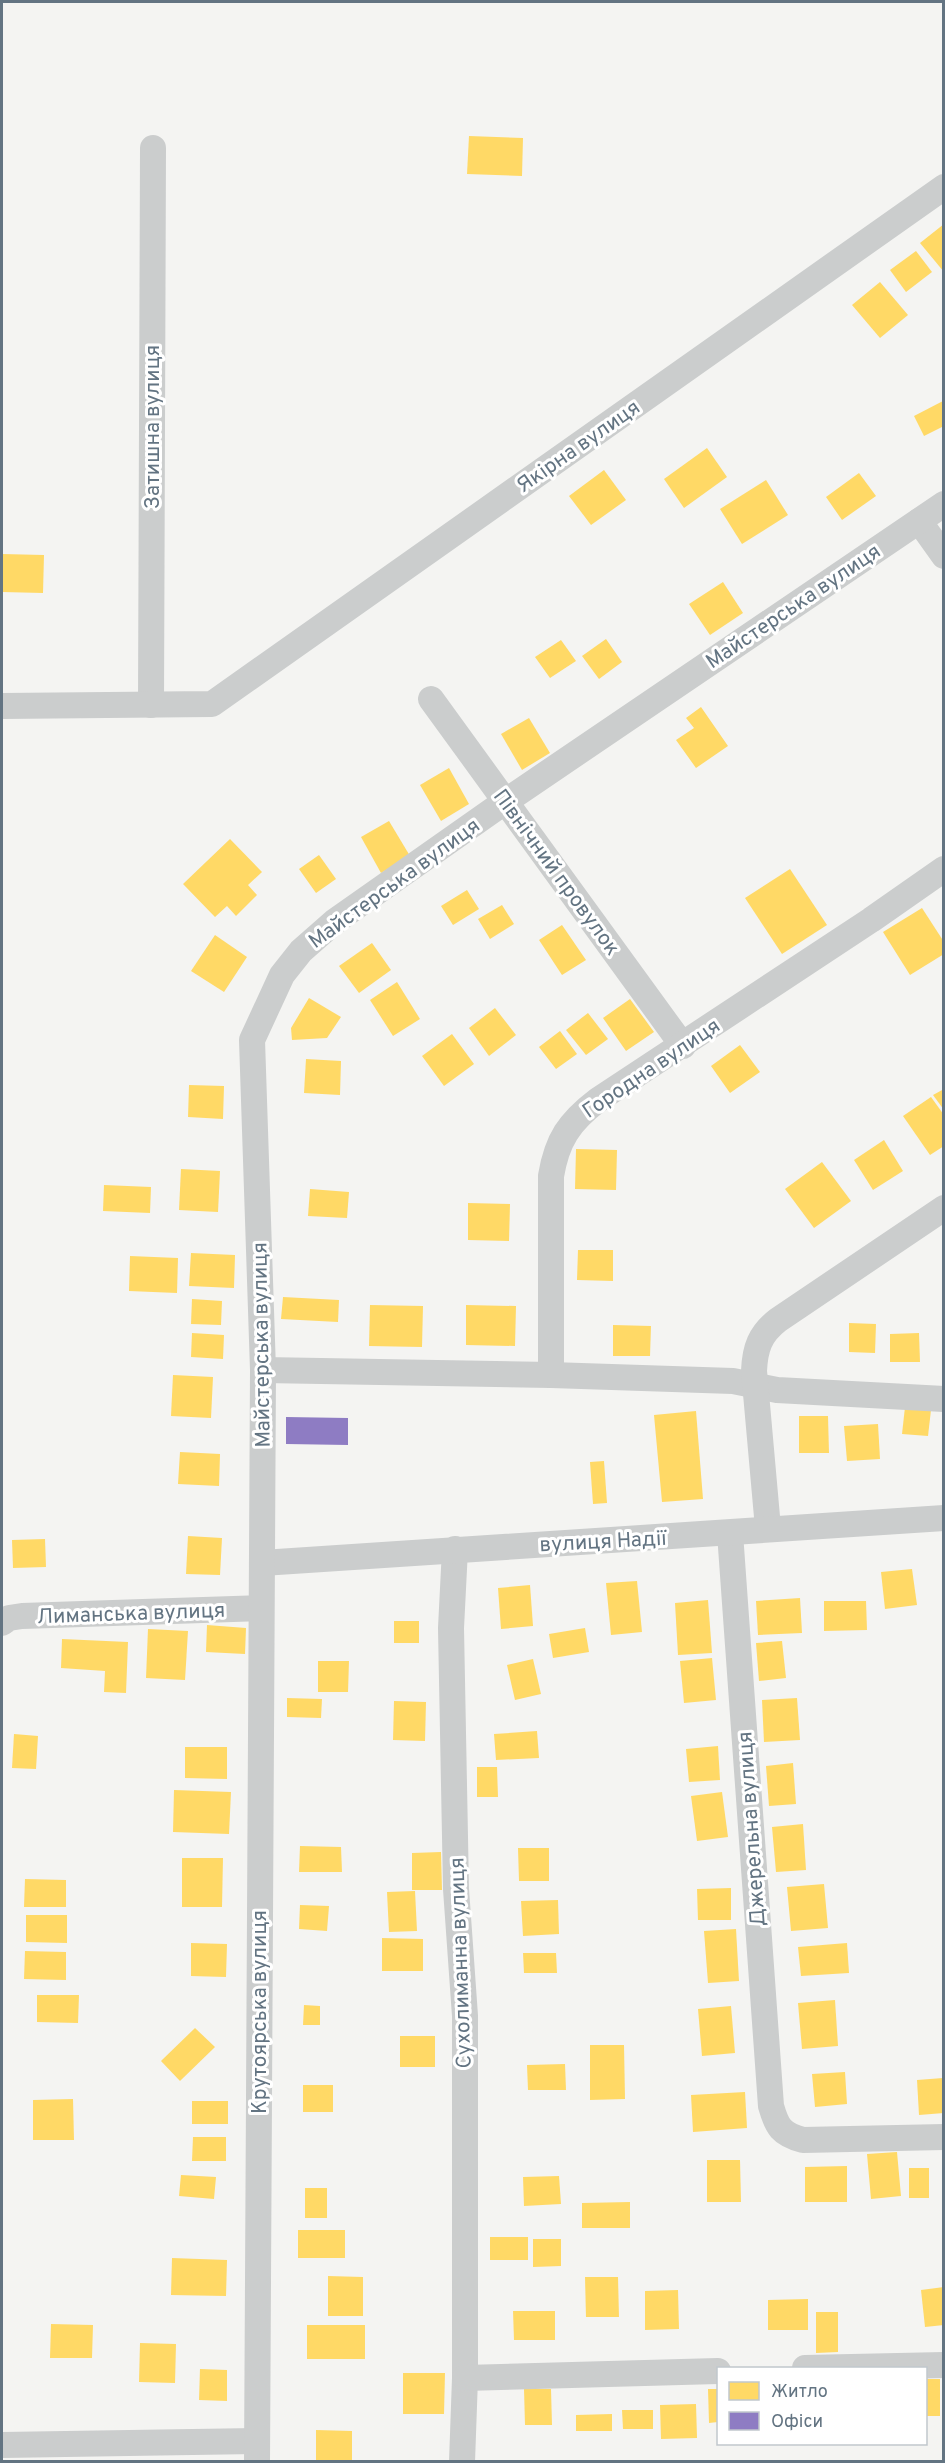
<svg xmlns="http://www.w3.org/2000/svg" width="945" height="2463" viewBox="0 0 945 2463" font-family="Overpass,sans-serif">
<rect width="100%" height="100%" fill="#f4f4f2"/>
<!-- homes -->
<g fill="#ffd966">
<path d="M469 136 523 138 522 176 467 174Z"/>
<path d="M944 224V272L920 243Z"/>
<path d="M916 251 932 272 906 292 890 270Z"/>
<path d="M880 282 908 315 880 338 852 305Z"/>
<path d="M943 401 944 426 924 436 914 416Z"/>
<path d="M707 448 727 477 684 508 664 479Z"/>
<path d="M604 470 626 500 591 525 569 496Z"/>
<path d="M859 473 876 496 842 520 826 497Z"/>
<path d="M766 480 788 515 742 544 720 509Z"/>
<path d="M2 554 44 555 43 593 2 592Z"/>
<path d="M723 582 743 613 710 635 689 604Z"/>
<path d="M606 639 622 662 599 679 582 656Z"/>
<path d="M561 640 576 661 550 678 535 657Z"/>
<path d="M701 707 728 746 696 768 676 740 694 728 686 718Z"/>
<path d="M529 718 550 753 522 770 501 734Z"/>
<path d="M449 768 469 804 441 821 420 785Z"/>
<path d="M389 821 410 856 381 873 361 837Z"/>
<path d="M230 839 262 872 248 885 257 895 236 916 227 906 215 917 183 884Z"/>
<path d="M319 855 336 879 316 893 299 869Z"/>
<path d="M790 869 827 925 782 954 745 898Z"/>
<path d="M467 890 479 909 453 925 441 906Z"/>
<path d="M502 905 514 924 490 939 478 919Z"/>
<path d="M922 908 944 942V954L910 975 883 932Z"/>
<path d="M562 925 586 960 562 975 539 940Z"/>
<path d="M215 935 247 957 224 992 191 971Z"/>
<path d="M372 943 391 970 359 993 339 966Z"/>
<path d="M397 982 420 1019 393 1036 370 1000Z"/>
<path d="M309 998 341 1017 327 1038 292 1040 291 1028Z"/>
<path d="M630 999 654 1032 626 1051 603 1018Z"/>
<path d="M495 1008 516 1035 489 1056 469 1028Z"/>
<path d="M588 1013 608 1039 586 1055 566 1030Z"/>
<path d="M560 1031 577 1054 556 1069 539 1047Z"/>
<path d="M452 1034 474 1064 444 1086 422 1056Z"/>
<path d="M740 1045 760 1072 730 1093 711 1066Z"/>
<path d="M306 1059 341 1061 340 1095 304 1093Z"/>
<path d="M189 1085 224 1086 223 1119 188 1117Z"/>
<path d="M944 1089V1110L933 1095Z"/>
<path d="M931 1097 944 1115V1146L930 1155 903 1116Z"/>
<path d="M884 1140 903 1171 873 1190 854 1160Z"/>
<path d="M576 1149 617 1150 616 1190 575 1189Z"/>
<path d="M822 1162 851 1201 814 1228 785 1189Z"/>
<path d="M181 1169 220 1171 218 1212 179 1210Z"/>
<path d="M104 1185 151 1187 150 1213 103 1211Z"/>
<path d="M310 1189 349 1192 347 1218 308 1216Z"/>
<path d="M468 1203 510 1204 509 1241 468 1240Z"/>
<path d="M578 1250H613V1281L577 1280Z"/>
<path d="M191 1253 235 1255 234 1288 189 1286Z"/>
<path d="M130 1256 178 1258 177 1293 129 1291Z"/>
<path d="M283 1297 339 1300 338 1322 281 1319Z"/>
<path d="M192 1299 222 1301 221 1325 191 1324Z"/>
<path d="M370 1305 423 1306 422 1347 369 1346Z"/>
<path d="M466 1305 516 1306 515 1346 466 1345Z"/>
<path d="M849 1323 876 1324 875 1353 849 1352Z"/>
<path d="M613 1325 651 1326 650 1356H613Z"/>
<path d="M192 1333 224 1335 223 1359 191 1357Z"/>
<path d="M919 1333 920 1362H890V1334Z"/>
<path d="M173 1375 213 1377 211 1418 171 1416Z"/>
<path d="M905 1407 931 1410 928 1436 902 1434Z"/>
<path d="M696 1411 703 1499 662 1502 654 1415Z"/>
<path d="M799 1416H828L829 1453H799Z"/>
<path d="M878 1424 880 1459 847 1461 844 1426Z"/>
<path d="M180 1452 220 1454 219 1486 178 1484Z"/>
<path d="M604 1461 607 1503 593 1504 590 1462Z"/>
<path d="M188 1536 222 1538 220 1575 186 1574Z"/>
<path d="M45 1539 46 1567 13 1568 12 1540Z"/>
<path d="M912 1569 917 1605 885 1609 881 1572Z"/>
<path d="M637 1581 642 1632 611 1635 606 1583Z"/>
<path d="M530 1585 533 1626 501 1629 498 1588Z"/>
<path d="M800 1598 802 1633 758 1635 756 1601Z"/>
<path d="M708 1600 712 1653 678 1655 675 1603Z"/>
<path d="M824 1601H866L867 1630 824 1631Z"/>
<rect x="394" y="1621" width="25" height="22"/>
<path d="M207 1625 246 1628 245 1654 206 1652Z"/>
<path d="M585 1628 589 1652 553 1658 549 1634Z"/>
<path d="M148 1629 188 1631 185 1680 146 1678Z"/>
<path d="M62 1639 128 1642 126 1693 104 1692 105 1671 61 1668Z"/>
<path d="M782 1641 786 1678 759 1681 756 1643Z"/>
<path d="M712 1658 716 1700 684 1703 680 1661Z"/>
<path d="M533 1659 541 1694 515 1700 507 1665Z"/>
<path d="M318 1661H349L348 1692H318Z"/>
<path d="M287 1698 322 1699 321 1718 287 1717Z"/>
<path d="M797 1698 800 1740 764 1742 762 1700Z"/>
<path d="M394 1701 426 1702 425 1741 393 1740Z"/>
<path d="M537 1731 539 1758 496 1760 494 1734Z"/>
<path d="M14 1734 38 1736 36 1769 12 1768Z"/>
<path d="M718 1746 720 1780 689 1782 686 1749Z"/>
<path d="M185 1747H227V1779L185 1778Z"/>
<path d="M793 1763 796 1804 769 1806 766 1766Z"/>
<path d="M477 1767H497L498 1797H477Z"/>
<path d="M174 1790 231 1792 229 1834 173 1832Z"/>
<path d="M722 1792 728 1837 697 1841 691 1796Z"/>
<path d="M803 1824 806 1870 776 1872 772 1827Z"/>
<path d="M300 1846 341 1847 342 1872H299Z"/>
<path d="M518 1848H549V1881H519Z"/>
<path d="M441 1852 442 1890H412V1853Z"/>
<path d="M182 1858H223L222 1907H182Z"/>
<path d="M25 1879 66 1880V1907H24Z"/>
<path d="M824 1884 828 1928 791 1931 787 1887Z"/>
<path d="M731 1888V1920H698L697 1889Z"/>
<path d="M415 1891 417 1931 389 1932 387 1892Z"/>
<path d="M558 1900 559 1934 523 1936 521 1901Z"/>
<path d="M300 1905 329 1906 327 1931 299 1929Z"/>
<path d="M26 1915H67V1943L26 1942Z"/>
<path d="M736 1929 739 1981 708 1983 704 1931Z"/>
<path d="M382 1938 423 1939V1971H382Z"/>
<path d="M191 1943 227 1944 226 1977 191 1976Z"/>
<path d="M847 1943 849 1973 801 1976 798 1947Z"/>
<path d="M25 1951 66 1952V1980L24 1979Z"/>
<path d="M523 1953H556L557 1973H524Z"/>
<path d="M37 1995H79L78 2023 37 2022Z"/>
<path d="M835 2000 838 2046 802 2049 798 2003Z"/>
<path d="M304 2005 320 2006V2025H303Z"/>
<path d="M731 2006 735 2053 702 2056 698 2009Z"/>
<path d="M195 2028 215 2047 180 2081 161 2061Z"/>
<rect x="400" y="2036" width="35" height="31"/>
<path d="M590 2045H624L625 2099 590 2100Z"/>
<path d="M565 2064 566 2090H528L527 2065Z"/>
<path d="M845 2072 847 2104 815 2107 812 2074Z"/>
<path d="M943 2078 944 2113 919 2115 917 2080Z"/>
<rect x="303" y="2085" width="30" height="27"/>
<path d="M745 2092 747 2128 693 2132 691 2095Z"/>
<path d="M73 2099 74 2140H33V2100Z"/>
<rect x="192" y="2101" width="36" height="23"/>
<path d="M193 2137H226V2161H192Z"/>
<path d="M897 2152 901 2196 871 2199 867 2154Z"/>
<path d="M707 2160H740L741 2202H707Z"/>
<path d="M847 2166V2202H805V2167Z"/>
<rect x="909" y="2168" width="20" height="30"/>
<path d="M181 2175 216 2177 214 2199 179 2196Z"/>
<path d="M559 2176 561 2204 524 2206 523 2177Z"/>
<rect x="305" y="2188" width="22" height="30"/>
<path d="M630 2202V2228H582V2203Z"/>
<rect x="298" y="2230" width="47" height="28"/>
<rect x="490" y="2237" width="38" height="23"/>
<path d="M533 2239H561V2266L533 2267Z"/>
<path d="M172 2258 227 2260 226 2296 171 2295Z"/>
<path d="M328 2276 363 2277V2316H328Z"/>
<path d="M585 2277H618L619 2317H586Z"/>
<path d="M944 2287V2325L925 2327 921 2290Z"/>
<path d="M678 2290 679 2329 645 2330V2291Z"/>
<path d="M808 2299V2330H768V2300Z"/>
<path d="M513 2311H555V2340H514Z"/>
<path d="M816 2312H838V2352L816 2353Z"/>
<path d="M51 2324 93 2325 92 2358H50Z"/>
<rect x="307" y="2325" width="58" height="34"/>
<path d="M140 2343 176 2344 175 2383 139 2382Z"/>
<path d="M200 2369 227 2370V2401L199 2400Z"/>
<path d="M403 2373H445L444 2414H403Z"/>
<rect x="926" y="2379" width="14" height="37"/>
<path d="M524 2389H551L552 2425H525Z"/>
<path d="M708 2389H718V2422L709 2423Z"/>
<path d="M696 2404 697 2438 661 2439 660 2405Z"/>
<path d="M622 2410H653V2429H623Z"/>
<path d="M612 2414V2431H576V2415Z"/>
<path d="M316 2430 352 2431V2462H316Z"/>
</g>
<!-- offices -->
<path fill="#8e7cc3" d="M286 1417 348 1418V1445L286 1444Z"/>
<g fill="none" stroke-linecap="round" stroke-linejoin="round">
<!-- minor -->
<g stroke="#cbcdcd" stroke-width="26">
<path d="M919 521 944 556"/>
<path d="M431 699 683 1046"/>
<path d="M151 705 153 148"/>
<path d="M2 706 212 704 944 187"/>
<path d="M263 1370 551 1375 733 1381 777 1390 944 1399"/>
<path d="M551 1375V1176C557 1140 569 1122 598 1100L871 920 944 869"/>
<path d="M768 1528 754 1371C755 1348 760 1334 778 1320L944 1208"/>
<path d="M730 1533 771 2106C777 2127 781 2134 803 2140L944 2137"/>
<path d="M455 1549 451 1628 456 1889 465 2016V2378L462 2462"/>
<path d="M262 1563 944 1518"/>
<path d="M2 1623 9 1618 22 1616 261 1608"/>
<path d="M805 2368 944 2365"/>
<path d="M465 2378 718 2371"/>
<path d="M2 2445 257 2441"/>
<path d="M257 2462 263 1370 252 1040 282 975 301 951 334 922 506 801 944 504"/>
</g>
</g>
<g text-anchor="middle" stroke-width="6" stroke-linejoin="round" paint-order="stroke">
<!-- street labels -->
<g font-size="21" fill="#637482" stroke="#fff">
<text transform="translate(152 427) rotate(-90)" y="7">Затишна вулиця</text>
<text transform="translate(578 446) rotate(-35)" y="7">Якірна вулиця</text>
<text transform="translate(793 606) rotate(-34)" y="7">Майстерська вулиця</text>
<text transform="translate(557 872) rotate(54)" y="7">Північний провулок</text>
<text transform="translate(394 883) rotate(-36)" y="7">Майстерська вулиця</text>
<text transform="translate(651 1068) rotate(-34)" y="7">Городна вулиця</text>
<text transform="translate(261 1345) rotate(-91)" y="7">Майстерська вулиця</text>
<text transform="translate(603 1541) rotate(-3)" y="7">вулиця Надії</text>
<text transform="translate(131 1613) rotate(-2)" y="7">Лиманська вулиця</text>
<text transform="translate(751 1829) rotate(-94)" y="7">Джерельна вулиця</text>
<text transform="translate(460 1963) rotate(-92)" y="7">Сухолиманна вулиця</text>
<text transform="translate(259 2012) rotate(-90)" y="7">Крутоярська вулиця</text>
</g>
</g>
<!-- border -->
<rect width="945" height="2463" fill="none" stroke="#637482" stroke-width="6"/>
<!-- legend -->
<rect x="717" y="2367" width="210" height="78" fill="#ffffff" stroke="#c1c7cd" stroke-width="1.5"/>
<rect x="729" y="2382" width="30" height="18" fill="#ffd966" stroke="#c1c7cd" stroke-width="1.5"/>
<text x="771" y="2397" font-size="18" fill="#637482">Житло</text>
<rect x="729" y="2412" width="30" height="18" fill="#8e7cc3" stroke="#c1c7cd" stroke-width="1.5"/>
<text x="771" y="2427" font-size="18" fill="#637482">Офіси</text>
</svg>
